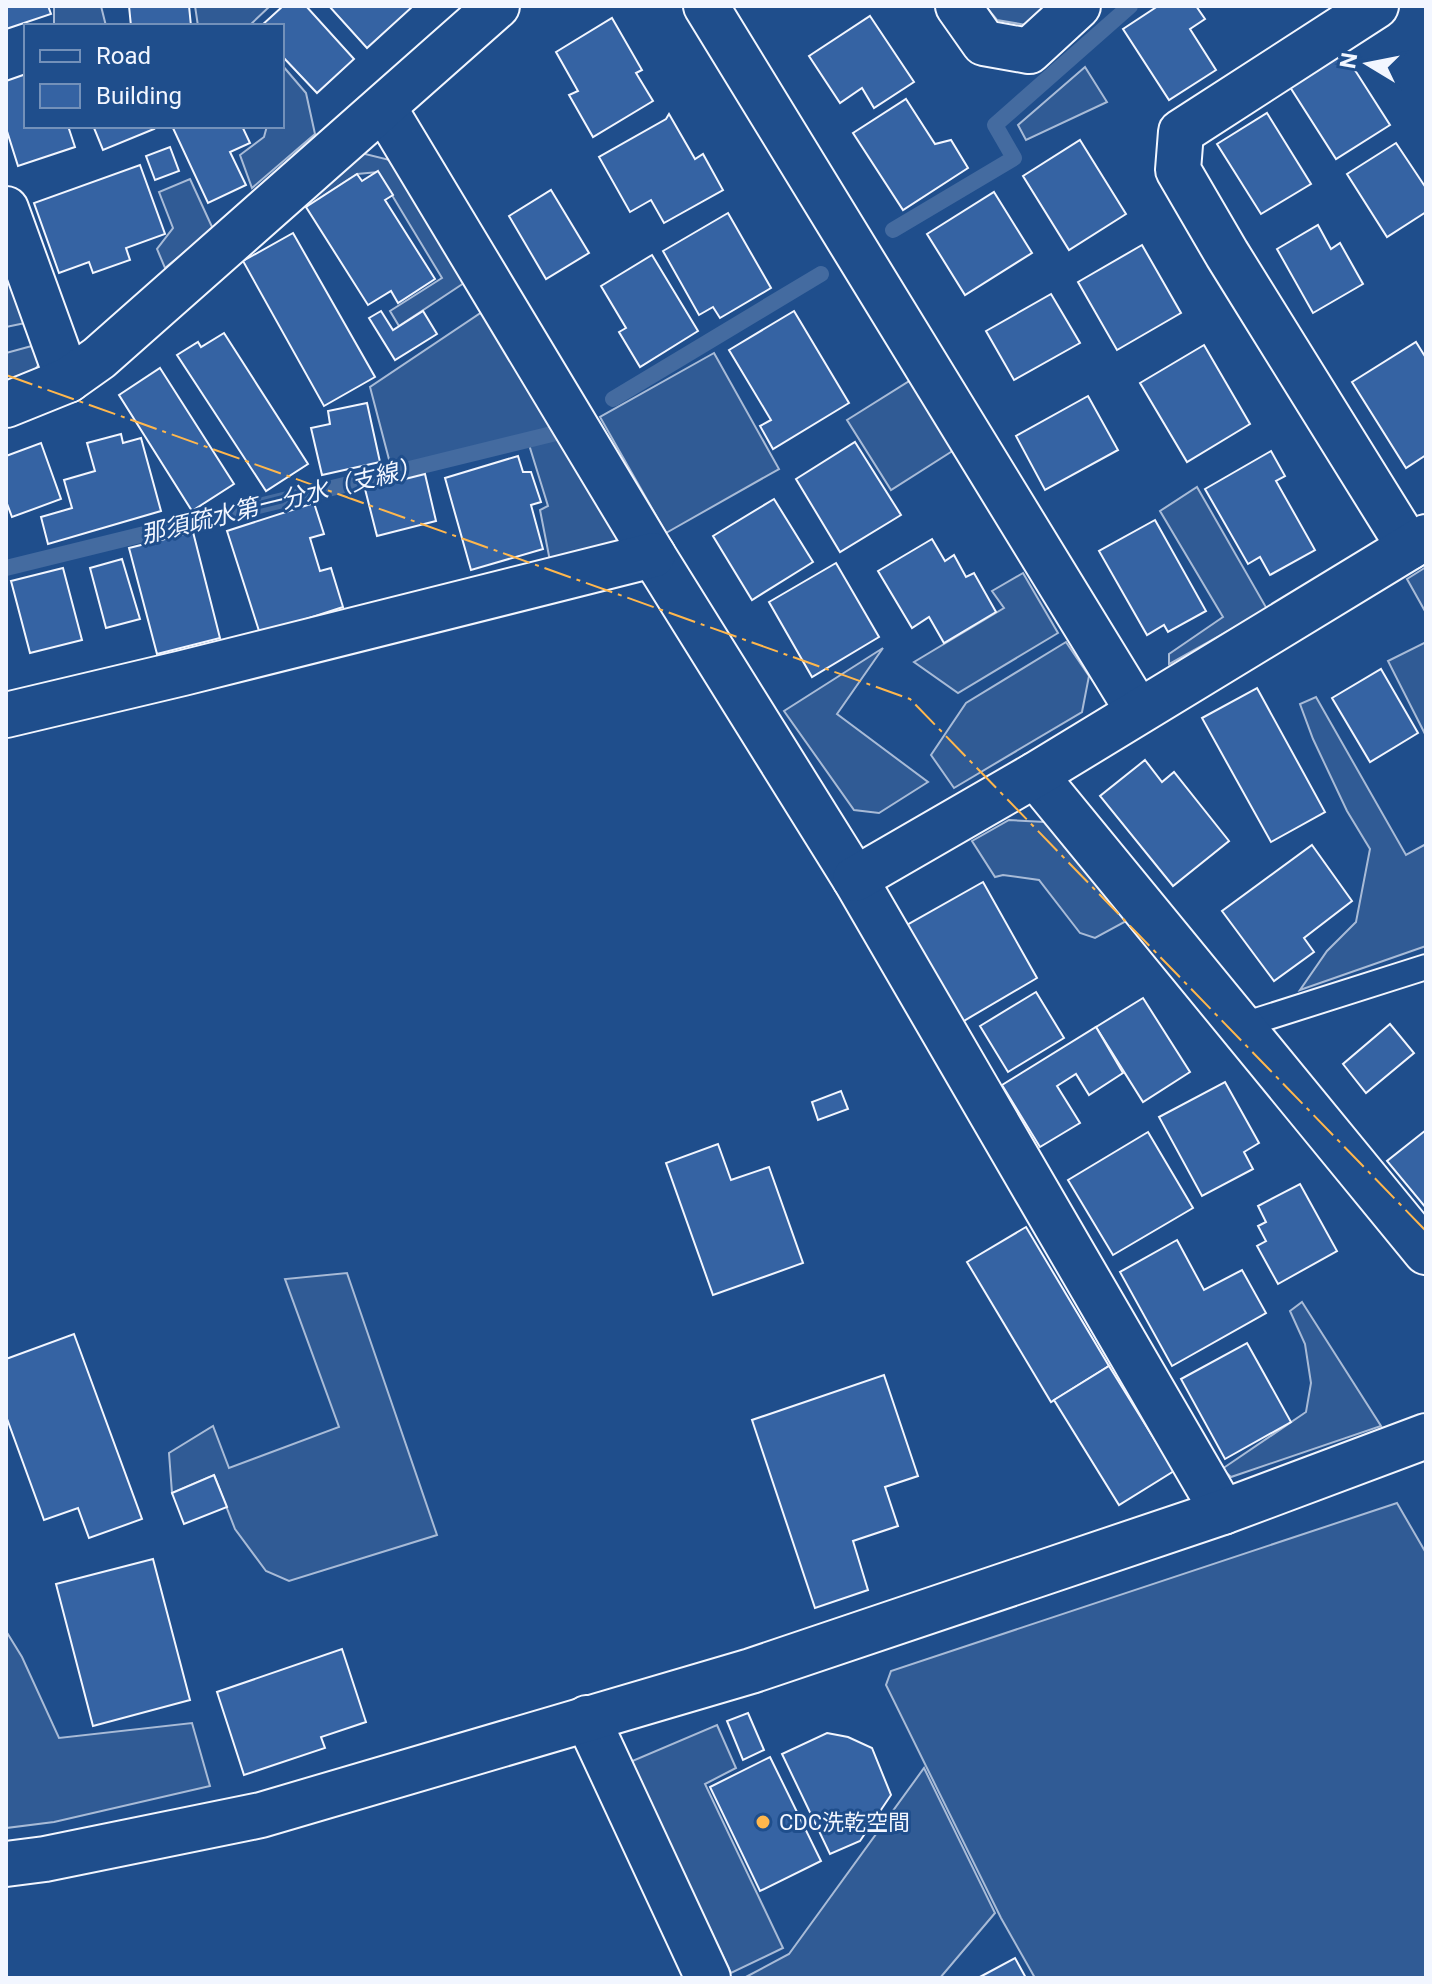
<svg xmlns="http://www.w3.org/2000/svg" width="1432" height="1984" viewBox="0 0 1432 1984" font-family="Roboto,'Noto Sans JP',sans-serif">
<rect width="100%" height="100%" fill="#1f4e8c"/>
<!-- built -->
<g fill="#305b95" stroke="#a8bbd7" stroke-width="2">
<path d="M54 6H101L106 26H54Z"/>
<path d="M195 6H270L249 26H198Z"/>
<path d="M989 6H1046L1026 25 997 20 987 8Z"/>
<path d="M282 65 306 93 315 134 252 188 240 155 264 137 267 126H282Z"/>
<path d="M1085 67 1107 102 1026 140 1018 125Z"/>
<path d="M361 153 394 161 467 281 399 326 390 311 442 278 378 172 357 174 306 207 303 203Z"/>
<path d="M190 179 213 229 165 268 157 249 173 228 159 192Z"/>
<path d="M6 264 30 322 6 327Z"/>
<path d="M485 310 618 538 610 548 550 561 540 510 548 506 526 435 391 467 370 387Z"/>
<path d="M39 344 44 356 33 373 6 382V353Z"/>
<path d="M714 353 779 469 666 533 600 417Z"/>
<path d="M911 380 954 450 891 490 847 420Z"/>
<path d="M1197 487 1267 609 1169 664V654L1223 617 1160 511Z"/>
<path d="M1426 567V613L1407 579Z"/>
<path d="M1023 573 1058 633 958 693 914 662 1004 608 992 591Z"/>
<path d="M1066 642 1089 676 1082 712 954 788 931 755 966 703Z"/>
<path d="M1426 642V736L1388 661Z"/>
<path d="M883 648 837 714 928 782 879 813 854 810 784 711Z"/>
<path d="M1316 697 1406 855 1426 844V946L1300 990 1327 951 1356 922 1370 849 1347 811 1313 739 1300 704Z"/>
<path d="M1009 820 1045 822 1130 919 1095 938 1080 933 1039 880 1003 875 995 877 972 841Z"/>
<path d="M347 1273 437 1535 289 1581 266 1571 235 1529 214 1475 172 1493 169 1453 213 1426 229 1468 339 1427 285 1279Z"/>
<path d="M1302 1302 1381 1426 1231 1477 1222 1469 1306 1412 1311 1383 1305 1344 1290 1311Z"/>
<path d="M1397 1503 1426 1553V1978H1035L1001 1918 886 1685 891 1671Z"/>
<path d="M6 1631 22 1657 59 1738 192 1723 210 1786 54 1822 6 1828Z"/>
<path d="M717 1725 736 1768 705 1784 783 1948 731 1973 630 1762Z"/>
<path d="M924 1768 995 1913 940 1978H744L789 1954Z"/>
</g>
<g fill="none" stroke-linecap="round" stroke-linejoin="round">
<!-- stream -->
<g stroke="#446ba0" stroke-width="16">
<path d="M893 230 1014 158 995 125 1130 6"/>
<path d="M613 399 821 274"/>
<path d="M6 568 556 433"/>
</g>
</g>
<!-- building -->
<g fill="#3563a3" stroke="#f2f6ff" stroke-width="2">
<path d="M6 6H48L51 14 6 29Z"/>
<path d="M129 6H189L191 26H131Z"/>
<path d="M283 6H306L354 59 317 93 282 56V26H261Z"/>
<path d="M329 6H411L412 7 367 48Z"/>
<path d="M1158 6H1196L1205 19 1190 29 1216 70 1169 100 1123 29Z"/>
<path d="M870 16 914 82 874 108 862 88 840 103 809 56Z"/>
<path d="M612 18 642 70 636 73 653 101 593 137 569 95 578 91 556 52Z"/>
<path d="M1344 53 1390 125 1336 159 1290 87Z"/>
<path d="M26 74V126H68L75 147 18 166 6 128V81Z"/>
<path d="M906 99 935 144 951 140 968 168 903 210 853 133Z"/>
<path d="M1267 113 1311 184 1261 214 1217 144Z"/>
<path d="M669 114 695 159 703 154 723 190 664 223 651 200 630 212 599 157 666 119Z"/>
<path d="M98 126H152L154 129 103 150 94 128Z"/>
<path d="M172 126H242L250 143 230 152 246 185 208 203Z"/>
<path d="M1080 140 1126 214 1069 250 1023 176Z"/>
<path d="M1396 143 1426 188V212L1387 237 1347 174Z"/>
<path d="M170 147 179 171 155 180 146 156Z"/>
<path d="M140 165 165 234 126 248 130 260 93 273 89 262 59 273 34 203Z"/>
<path d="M378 171 393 195 385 200 435 279 398 303 391 291 368 305 306 207 357 174 362 181Z"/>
<path d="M551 190 589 253 546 279 509 216Z"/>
<path d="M994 192 1032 253 965 295 927 234Z"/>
<path d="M728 213 771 288 720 318 713 307 699 315 663 251Z"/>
<path d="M1318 225 1331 249 1340 243 1363 284 1313 313 1277 249Z"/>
<path d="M293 233 375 377 324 406 243 261Z"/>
<path d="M1142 245 1181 313 1117 350 1078 282Z"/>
<path d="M652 255 698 331 640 367 619 332 626 328 601 286Z"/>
<path d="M1051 294 1080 343 1014 380 986 331Z"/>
<path d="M381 311 393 330 423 311 437 334 395 360 369 318Z"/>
<path d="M794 311 849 403 773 449 760 426 771 420 729 350Z"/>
<path d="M224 333 308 464 266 491 177 355 198 342 201 347Z"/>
<path d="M1416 342 1426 358V455L1406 468 1352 382Z"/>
<path d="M1204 345 1250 424 1187 462 1140 383Z"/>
<path d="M160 368 234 484 192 511 119 395Z"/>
<path d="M1088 396 1118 450 1045 490 1016 436Z"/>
<path d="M367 403 380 462 322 475 311 428 330 424 328 411Z"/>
<path d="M121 434 123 443 141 438 161 511 48 544 41 517 72 508 64 480 95 471 87 443Z"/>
<path d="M855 442 901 515 840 552 796 479Z"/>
<path d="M41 443 61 499 12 517 6 501V456Z"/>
<path d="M1271 451 1285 476 1276 481 1315 550 1270 575 1260 557 1248 564 1205 489Z"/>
<path d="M518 456 523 472H531L541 502 531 505 543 549 471 570 445 478Z"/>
<path d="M425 474 436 521 377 536 365 489Z"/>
<path d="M774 499 813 562 752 600 713 536Z"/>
<path d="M314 503 324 534 310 538 320 571 331 568 343 607 260 634 227 531Z"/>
<path d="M1155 520 1206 611 1168 632 1164 625 1147 635 1099 551Z"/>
<path d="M193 532 220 638 157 654 129 548Z"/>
<path d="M932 539 945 561 954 555 966 577 974 573 996 612 944 643 929 617 912 628 878 571Z"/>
<path d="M122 559 140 619 106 628 90 568Z"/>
<path d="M836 563 879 637 812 677 769 602Z"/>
<path d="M63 568 82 640 30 653 11 581Z"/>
<path d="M1381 669 1418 733 1370 762 1332 698Z"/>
<path d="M1257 688 1325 812 1271 842 1202 718Z"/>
<path d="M1145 760 1162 782 1174 772 1229 841 1173 886 1100 796Z"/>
<path d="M1312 845 1352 901 1304 938 1314 952 1274 981 1222 911Z"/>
<path d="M983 882 1037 978 962 1022 907 925Z"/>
<path d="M1036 992 1064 1038 1008 1072 980 1026Z"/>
<path d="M1143 998 1190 1072 1143 1102 1096 1027Z"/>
<path d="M1390 1024 1414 1053 1366 1093 1343 1064Z"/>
<path d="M1096 1027 1123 1073 1089 1095 1076 1074 1057 1086 1080 1123 1040 1147 1002 1085Z"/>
<path d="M1225 1082 1259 1143 1244 1152 1253 1169 1202 1196 1159 1117Z"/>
<path d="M841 1091 848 1109 818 1120 812 1102Z"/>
<path d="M1426 1130V1208L1387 1161Z"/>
<path d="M1148 1132 1193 1208 1113 1255 1068 1180Z"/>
<path d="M718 1144 731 1180 769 1167 803 1263 713 1295 666 1163Z"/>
<path d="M1300 1184 1337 1251 1278 1284 1257 1246 1266 1241 1258 1226 1266 1222 1258 1206Z"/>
<path d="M1026 1227 1109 1366 1051 1402 967 1262Z"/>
<path d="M1177 1240 1204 1290 1242 1270 1266 1313 1172 1366 1120 1272Z"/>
<path d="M74 1334 142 1519 89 1538 78 1508 44 1520 6 1416V1359Z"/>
<path d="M1247 1343 1291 1422 1225 1459 1181 1379Z"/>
<path d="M1109 1366 1174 1471 1119 1505 1054 1400Z"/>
<path d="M884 1375 918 1476 885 1487 898 1526 853 1541 868 1590 815 1608 752 1420Z"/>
<path d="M214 1475 227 1507 184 1524 172 1493Z"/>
<path d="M153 1559 190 1700 93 1726 56 1584Z"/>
<path d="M342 1649 366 1722 321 1737 325 1748 244 1775 217 1692Z"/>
<path d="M748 1713 764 1750 743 1760 727 1721Z"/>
<path d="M827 1733 848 1737 872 1748 891 1795 860 1841 830 1854 782 1754Z"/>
<path d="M770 1757 821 1861 760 1891 710 1787Z"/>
<path d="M1015 1958 1026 1978H978Z"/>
</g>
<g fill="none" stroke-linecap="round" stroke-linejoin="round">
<!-- service casing -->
<g stroke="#f2f6ff" stroke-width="28">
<path id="service" d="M1240 1026 1426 967"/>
</g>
<!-- minor casing -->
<g stroke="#f2f6ff" stroke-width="48">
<g id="minor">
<path d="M706 6 1138 711"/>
<path d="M958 6 984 43 1029 51 1078 6"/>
<path d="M1376 6 1181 132 1178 170 1227 254 1409 547"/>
<path d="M384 108 653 555 855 879 1223 1512"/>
<path d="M6 209 68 380"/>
<path d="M6 405 68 380 99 358 497 6"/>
<path d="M6 715 183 673 653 555"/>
<path d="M1035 775 1426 1252"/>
<path d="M855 879 1035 775 1426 537"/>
<path d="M587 1718 708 1978"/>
</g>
</g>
<!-- tertiary casing -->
<g stroke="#f2f6ff" stroke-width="48">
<path id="tertiary" d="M6 1864 45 1859 261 1815 751 1671 1223 1512 1426 1436"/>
</g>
<!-- service -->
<use href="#service" stroke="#1f4e8c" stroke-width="24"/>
<!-- minor -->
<use href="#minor" stroke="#1f4e8c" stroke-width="44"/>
<!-- tertiary -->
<use href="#tertiary" stroke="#1f4e8c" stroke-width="44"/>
<!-- power -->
<path stroke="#ffb74d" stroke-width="2" stroke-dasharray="28 6 4 6" stroke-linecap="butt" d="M6 375 910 699 1426 1231"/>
</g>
<!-- markers -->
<circle fill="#ffb74d" stroke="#1f4e8c" stroke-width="3" cx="763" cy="1822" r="8"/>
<g text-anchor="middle" stroke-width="6" stroke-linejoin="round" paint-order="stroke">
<!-- poi labels -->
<g font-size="22" fill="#f2f6ff" stroke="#1f4e8c" text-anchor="start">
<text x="779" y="1830">CDC洗乾空間</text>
</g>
<!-- water labels -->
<g font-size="24" font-style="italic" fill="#f2f6ff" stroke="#1f4e8c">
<text transform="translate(281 501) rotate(-14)" y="8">那須疏水第一分水（支線）</text>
</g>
</g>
<!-- border -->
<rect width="1432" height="1984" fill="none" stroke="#f2f6ff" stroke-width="16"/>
<!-- legend -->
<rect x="24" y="24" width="260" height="104" fill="#1f4e8c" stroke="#7391ba" stroke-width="2"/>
<rect x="40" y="50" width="40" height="12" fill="#1f4e8c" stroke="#7391ba" stroke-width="2"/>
<text x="96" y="64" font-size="24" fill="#f2f6ff">Road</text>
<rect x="40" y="84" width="40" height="24" fill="#3563a3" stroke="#7391ba" stroke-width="2"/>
<text x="96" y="104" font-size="24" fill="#f2f6ff">Building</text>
<!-- north arrow -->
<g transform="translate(1368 64) rotate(280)" stroke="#1f4e8c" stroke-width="6" paint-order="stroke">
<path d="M0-6L14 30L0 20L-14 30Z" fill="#f2f6ff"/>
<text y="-12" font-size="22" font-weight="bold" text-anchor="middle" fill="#f2f6ff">N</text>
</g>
</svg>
